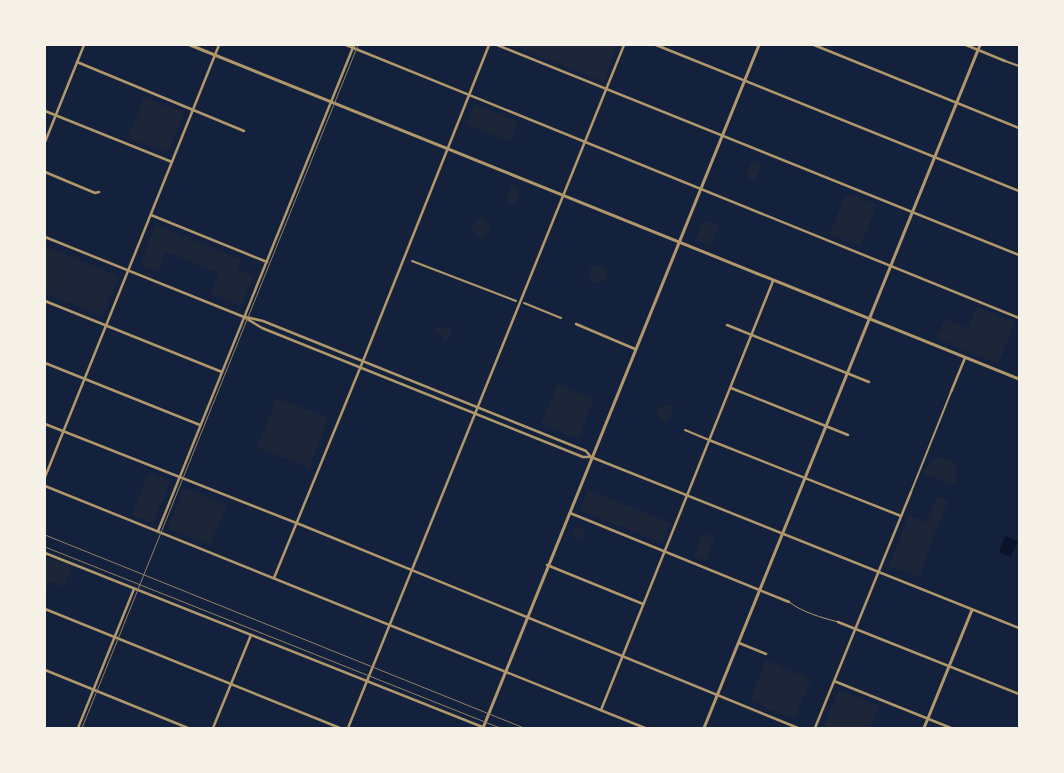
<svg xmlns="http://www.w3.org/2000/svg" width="1064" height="773" viewBox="0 0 1064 773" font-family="Montserrat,sans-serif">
<rect width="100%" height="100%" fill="#14213d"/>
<!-- green -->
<g fill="#1d2539">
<path d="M512 45H618L603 82Z"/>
<path d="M144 97 184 112 170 148 164 152 128 138Z"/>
<path d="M474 104 518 122 511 142 467 125Z"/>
<path d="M752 161 762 165 755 181 745 177Z"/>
<path d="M512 185 521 189 514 206 506 203Z"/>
<path d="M850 194 877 205 860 246 829 234 846 195 849 196Z"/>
<circle cx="481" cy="228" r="9"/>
<path d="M704 220 719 226 710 246 695 240Z"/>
<path d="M156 225 242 260 238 270 254 276 241 306 211 294 219 273 166 252 158 272 140 265Z"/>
<path d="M45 246 119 276 102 316 45 293Z"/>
<circle cx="598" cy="274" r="9"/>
<path d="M977 306 1015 322 998 364 936 338 945 319 968 328Z"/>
<path d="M450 325 451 335 447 340 443 341 441 334 436 333 435 329 438 326 443 328Z"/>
<path d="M558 384 594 399 578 439 541 424Z"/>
<path d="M277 398 328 418 309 468 257 447Z"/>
<path d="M673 405 670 419 665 424 658 415 656 409 663 406Z"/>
<path d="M940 458C957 459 960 470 954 485L922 473 933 460Z"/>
<path d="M149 472 170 481 153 523 132 515Z"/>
<path d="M184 488 227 505 210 545 168 528Z"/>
<path d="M588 490 670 523 662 543 580 510Z"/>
<path d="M937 496 948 500 926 556H927L919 577 889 566 909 515 926 522Z"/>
<path d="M576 526 586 530 583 538 579 540 572 536Z"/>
<path d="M703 533 715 537 706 561 694 556Z"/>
<path d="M45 556 72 567 64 587 49 581 45 590Z"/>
<path d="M766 660 811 679 794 719 750 701Z"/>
<path d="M839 690 879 706 870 728H823Z"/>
</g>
<!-- water -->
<path fill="#0b132b" d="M1005 536 1018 541 1011 557 999 552Z"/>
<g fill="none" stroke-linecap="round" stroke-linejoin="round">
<!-- service -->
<path stroke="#b1986c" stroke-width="1" d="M789 602C804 613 820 617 838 622"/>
<!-- pedestrian -->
<g stroke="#b1986c" stroke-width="2">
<path d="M1005 61 1019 66"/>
<path d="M412 261 516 301"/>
<path d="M524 303 561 318"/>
<path d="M685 430 709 440"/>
<path d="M911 492 951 392"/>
</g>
<!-- minor -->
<g stroke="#b1986c" stroke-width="2.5">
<path d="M346 45 1019 318"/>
<path d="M497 45 1019 255"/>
<path d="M656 45 1019 191"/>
<path d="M814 45 1019 128"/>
<path d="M966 45 1005 61"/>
<path d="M77 62 244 131"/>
<path d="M45 111 172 162"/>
<path d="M45 142 84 45"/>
<path d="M45 172 95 193 99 192"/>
<path d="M151 215 267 262"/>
<path d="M45 237 244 317 262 328 583 457H591L1019 628"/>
<path d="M45 301 222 372"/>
<path d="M246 317 263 321 586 451 591 457"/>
<path d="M576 324 635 349"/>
<path d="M727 325 869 382"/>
<path d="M45 363 200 425"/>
<path d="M731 388 848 435"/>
<path d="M951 392 965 358"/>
<path d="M45 424 304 526 798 728"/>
<path d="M709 440 901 516"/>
<path d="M45 477 219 45"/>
<path d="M45 486 645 728"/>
<path d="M570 513 789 602"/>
<path d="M158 531 354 45"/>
<path d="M45 553 485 728"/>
<path d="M547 565 643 604"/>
<path d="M274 578 363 361 489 45"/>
<path d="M45 609 340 728"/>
<path d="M838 622 1019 694"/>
<path d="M739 643 766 654"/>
<path d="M45 670 188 728"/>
<path d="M834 681 951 728"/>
<path d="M601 710 773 281"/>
<path d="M78 728 134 589"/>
<path d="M213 728 251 635"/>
<path d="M348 728 624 45"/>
<path d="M815 728 911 492"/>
</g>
<!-- tertiary -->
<g stroke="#b1986c" stroke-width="3">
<path d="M190 45 1019 379"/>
<path d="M483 728 759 45"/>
<path d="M704 728 980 45"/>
<path d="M924 728 972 610"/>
</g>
<!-- rail -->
<g stroke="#918062" stroke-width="1">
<path d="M45 535 524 728"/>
<path d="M45 547 500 728"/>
<path d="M82 728 358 45"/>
</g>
</g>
<!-- border -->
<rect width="1064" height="773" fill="none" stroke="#f6f1e7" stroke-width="92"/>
</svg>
